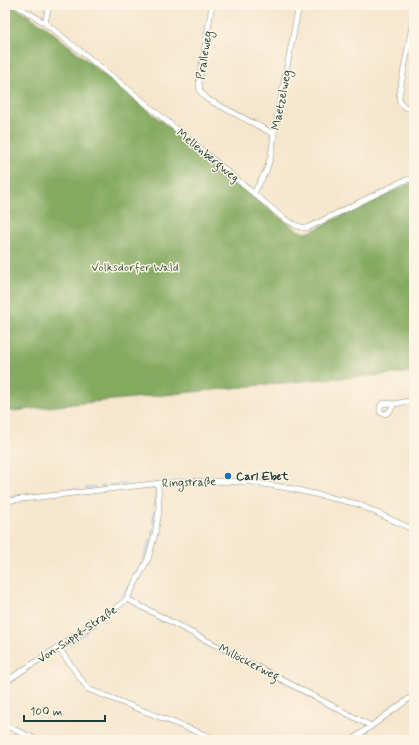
<svg xmlns="http://www.w3.org/2000/svg" width="419" height="745" viewBox="0 0 419 745" font-family="Mynerve,sans-serif">
<rect width="100%" height="100%" fill="#fcf5e5"/>
<filter id="ink" filterUnits="userSpaceOnUse"><feTurbulence type="fractalNoise" baseFrequency=".025" numOctaves="2"/><feDisplacementMap in="SourceGraphic" scale="8" xChannelSelector="R" yChannelSelector="G"/><feConvolveMatrix kernelMatrix="1 2 1 2 8 2 1 2 1" color-interpolation-filters="sRGB"/></filter>
<filter id="wash" filterUnits="userSpaceOnUse"><feTurbulence type="fractalNoise" baseFrequency=".012" numOctaves="4" result="noise"/><feDisplacementMap in="SourceGraphic" scale="16" xChannelSelector="R" yChannelSelector="G"/><feGaussianBlur stdDeviation="0.9" result="paint"/><feColorMatrix in="noise" values="0 0 0 0 0 0 0 0 0 0 0 0 0 0 0 0 0 1.4 0 .05"/><feComposite in="paint" operator="in"/></filter>
<g filter="url(#wash)">
<rect width="100%" height="100%" fill="#f6e6cd"/>
<!-- forest -->
<path fill="#84aa60" stroke="#52744a" d="M5 5H11L46 27 282 219 297 230 303 233 310 232 371 201 414 182V372L345 378 322 379 83 403 5 412Z"/>
<g fill="none" stroke-linecap="round" stroke-linejoin="round">
<!-- stream -->
<g stroke="#6ca2da" stroke-width="1.5">
<path d="M109 486 125 484"/>
<path d="M101 487 105 486"/>
<path d="M86 488 95 487"/>
<path d="M64 491 77 489"/>
<path d="M53 492H58"/>
<path d="M29 495 40 494"/>
<path d="M12 497 22 496"/>
<path d="M155 499V506"/>
<path d="M153 524 155 511"/>
<path d="M152 534 153 529"/>
<path d="M143 561 151 539"/>
<path d="M137 574 141 566"/>
<path d="M133 580 134 579"/>
<path d="M121 597 131 584"/>
<path d="M69 644 87 631"/>
<path d="M18 677 28 670"/>
<path d="M8 683 15 679"/>
</g>
</g>
</g>
<g filter="url(#ink)">
<g fill="none" stroke-linecap="round" stroke-linejoin="round">
<!-- minor casing -->
<g stroke="#8a9280" stroke-width="6">
<g id="minor">
<path d="M16 5 45 23 133 93 282 217C290 222 298 228 307 228L403 181 414 178"/>
<path d="M212 5 199 82 200 91 207 99 274 134"/>
<path d="M414 15 399 96C399 106 406 108 414 110"/>
<path d="M45 23 49 5"/>
<path d="M254 193 266 171 271 156 274 134 299 5"/>
<path d="M394 404C391 410 387 417 380 412V407L382 404 386 403 394 404 414 400"/>
<path d="M5 501 135 486 170 482 209 481 252 482 293 489 358 504 414 530"/>
<path d="M127 599 371 726"/>
<path d="M58 647 88 689 218 740"/>
<path d="M5 682 106 616 127 599 148 559 155 534 159 511 158 483"/>
<path d="M5 725 37 740"/>
<path d="M352 740 414 695"/>
</g>
</g>
<!-- minor -->
<use href="#minor" stroke="#fff" stroke-width="5"/>
</g>
</g>
<!-- markers -->
<circle fill="#1f6fb2" stroke="#fcf5e5" stroke-width="1.5" cx="228" cy="476" r="4"/>
<g text-anchor="middle" stroke-width="3" stroke-linejoin="round" paint-order="stroke">
<!-- street labels -->
<g font-size="12" fill="#1f3d34" stroke="#fcf5e5">
<text transform="translate(204 55) rotate(-81)" y="4">Pralleweg</text>
<text transform="translate(281 100) rotate(-79)" y="4">Maetzelweg</text>
<text transform="translate(208 155) rotate(39)" y="4">Mellenbergweg</text>
<text transform="translate(189 482) rotate(-2)" y="4">Ringstraße</text>
<text transform="translate(77 634) rotate(-34)" y="4">Von-Suppé-Straße</text>
<text transform="translate(249 662) rotate(27)" y="4">Millöckerweg</text>
</g>
<!-- park labels -->
<g font-size="12" fill="#405f42" stroke="#fcf5e5">
<text x="135" y="271">Volksdorfer Wald</text>
</g>
<!-- poi labels -->
<g font-size="12" font-weight="bold" fill="#1f3d34" stroke="#fcf5e5" text-anchor="start">
<text x="236" y="480">Carl Ebet</text>
</g>
</g>
<!-- margin -->
<rect width="419" height="745" fill="none" stroke="#fcf5e5" stroke-width="20"/>
<!-- scale -->
<path d="M24 715v6h81v-6" fill="none" stroke="#1f3d34" stroke-width="2"/>
<text x="30" y="715" font-size="12" fill="#1f3d34" stroke="#fcf5e5" stroke-width="3" paint-order="stroke">100 m</text>
</svg>
